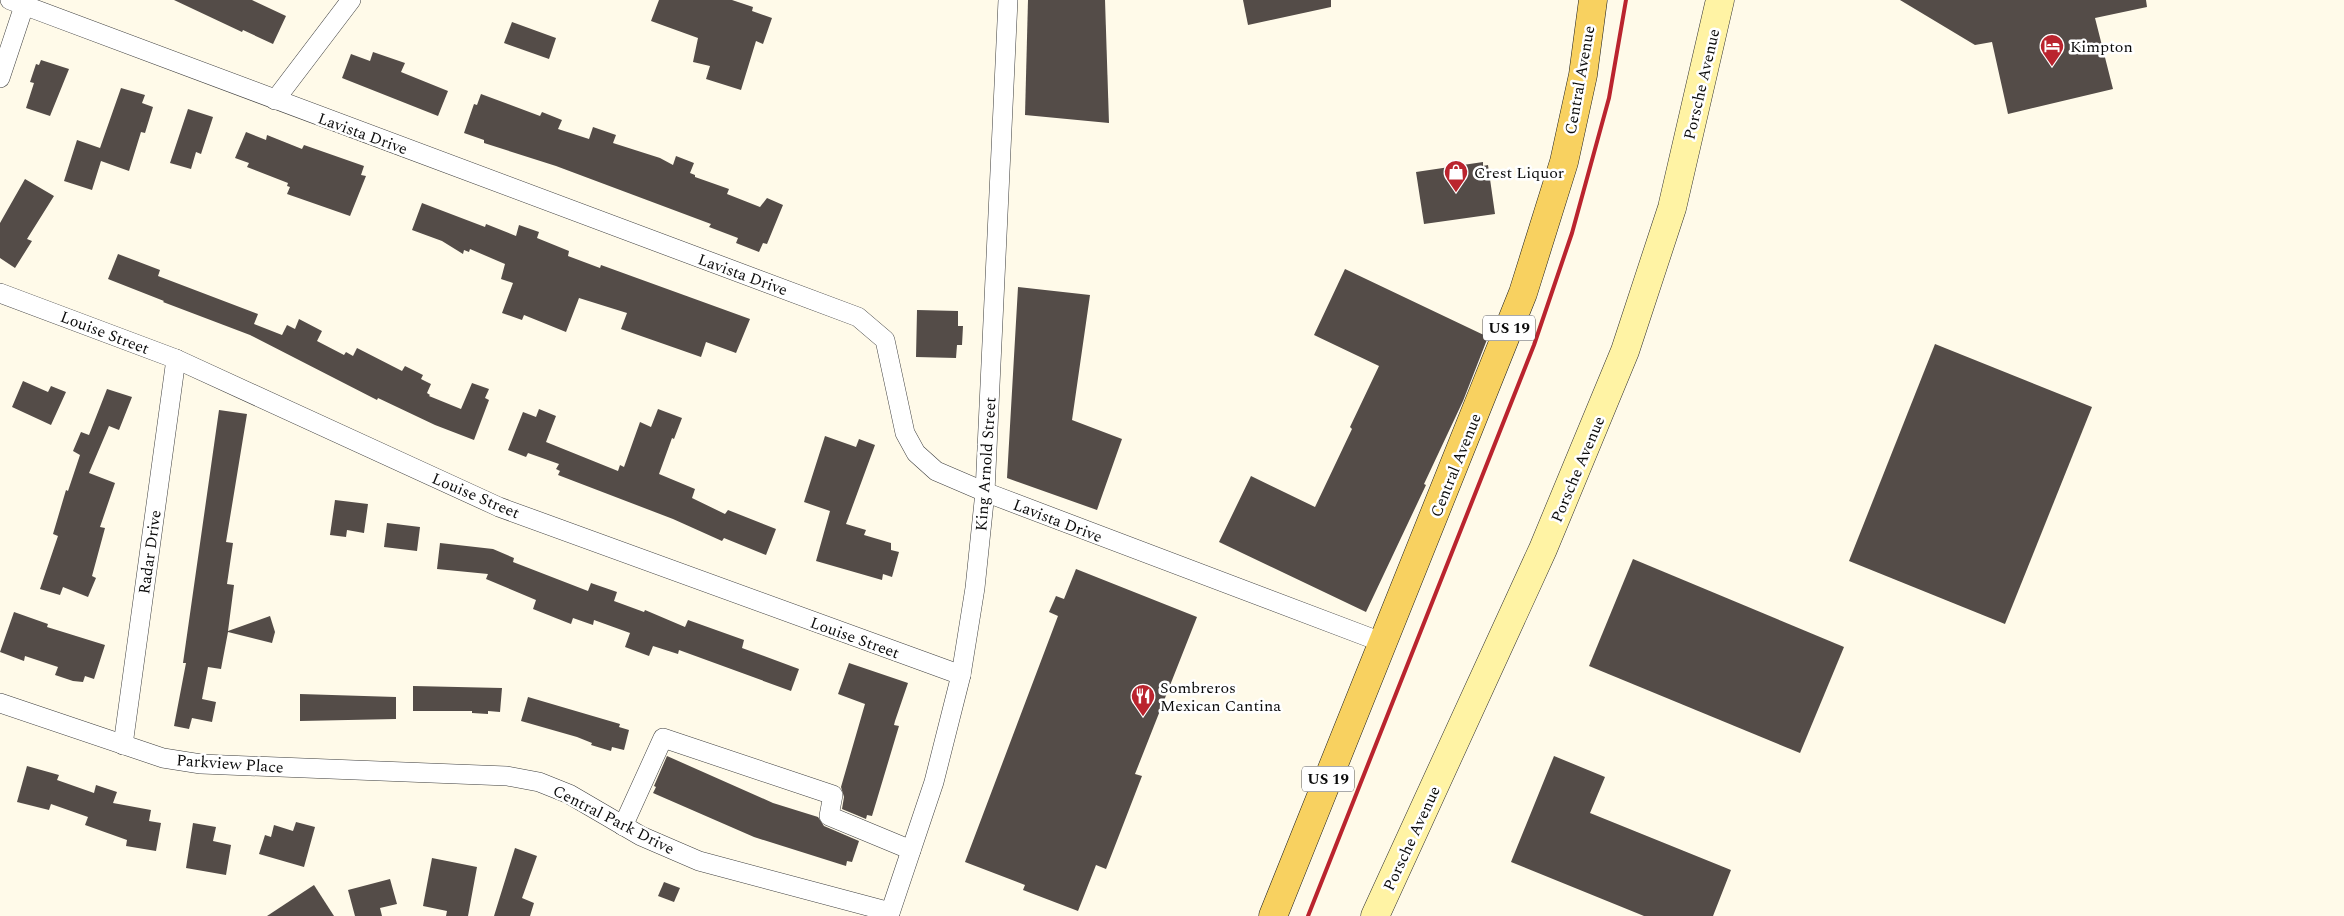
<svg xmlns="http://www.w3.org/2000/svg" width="2344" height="916" viewBox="0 0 2344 916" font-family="Spectral,serif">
<rect width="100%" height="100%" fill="#fffae9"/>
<!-- building -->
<g fill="#544c48">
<path d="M174 0H252L286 16 273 44 243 30 242 32Z"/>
<path d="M659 0H732L753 7 752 11 772 18 763 44 756 41 741 90 706 79 710 66 693 62 698 38 651 21Z"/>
<path d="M1028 0H1105L1109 123 1025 115Z"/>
<path d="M1243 0H1331V7L1248 25Z"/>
<path d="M1900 0H2146L2147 7 2095 18 2113 89 2008 114 1992 42 1975 45Z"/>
<path d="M512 22 556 38 549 59 504 43Z"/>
<path d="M373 52 405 63 401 72 448 91 438 116 342 78 351 54 370 61Z"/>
<path d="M41 60 69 69 50 116 26 108 34 83 30 82 36 64 39 65Z"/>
<path d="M121 88 145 95 142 103 153 107 145 133 141 132 129 171 101 161 92 190 64 181 77 140 100 148Z"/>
<path d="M481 94 540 116 542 112 562 120 558 129 589 139 593 127 616 135 613 143 660 158 673 165 676 156 694 163 690 173 695 175V177L729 189 727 194 760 207 767 198 783 205 767 244 763 243 759 252 736 243 738 238 709 227 711 224 556 166 484 143V140L464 133 474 104 477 105Z"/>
<path d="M188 109 213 117 201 154 196 152 191 169 170 163Z"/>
<path d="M246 132 266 140 267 135 302 149 304 145 364 166 361 175 366 176 350 216 287 194 290 187 287 186 288 183 247 167 249 163 235 158Z"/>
<path d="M1483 162V166L1488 165 1495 214 1424 224 1416 172Z"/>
<path d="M25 179 54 196 27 239 32 241 15 268 0 258V223Z"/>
<path d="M422 203 485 227 486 224 516 236 519 225 539 232 537 238 569 251 568 256 600 268 601 265 750 319 736 353 706 342 701 357 621 329 627 313 579 298 566 332 524 315 522 320 502 313 513 283 501 279 505 264 470 249 469 252 464 250 463 254 442 241 412 230Z"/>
<path d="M118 254 160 270 158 276 258 314 254 324 282 335 287 325 295 329 299 319 322 331 317 341 344 355 346 352 353 356 357 348 402 371 405 366 423 375 421 379 431 384 427 393 430 395 429 396 461 409 472 383 489 389 485 398 489 400 474 440 435 425 378 398 377 400 250 335 163 302 164 301 108 279Z"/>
<path d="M1345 269 1488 337 1463 401 1424 484 1426 485 1366 612 1219 542 1251 476 1315 507 1352 429 1350 427 1379 366 1314 335Z"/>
<path d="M1018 287 1090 295 1072 420 1122 439 1097 510 1007 478Z"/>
<path d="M917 310 958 311V326H963L962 345H957L956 358 916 357Z"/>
<path d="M1935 344 2092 407 2005 624 1849 561Z"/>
<path d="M23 381 48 392 51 386 66 392 51 425 12 407Z"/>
<path d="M107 389 132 397 119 430 109 426 89 473 115 483 100 527 105 528 92 576 96 578 88 597 63 587 60 595 40 589 58 536 53 534 66 490 68 491 80 455 73 451 81 432 89 435Z"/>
<path d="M539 409 556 416 546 442 618 471 620 465 624 467 640 422 651 427 658 409 682 418 674 439 672 438 659 474 695 489 692 498 725 514 728 510 776 529 766 555 724 538 722 541 673 519 558 475 560 471 556 469 559 464 528 453 526 457 508 450 523 412 536 417Z"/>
<path d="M219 410 247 414 226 542 233 543 227 584 234 585 228 631 270 616 275 632 272 643 228 632 221 669 208 667 202 699 216 702 212 722 192 718 189 729 174 726 186 663H183Z"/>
<path d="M825 436 856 447 859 439 875 445 846 524 866 530 864 535 891 543V550L899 552 892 577 883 574 882 580 816 561 830 511 804 502Z"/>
<path d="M335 500 368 504 364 533 347 530 346 537 330 535Z"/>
<path d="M387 523 420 527 417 551 384 547Z"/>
<path d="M440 543 493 549 514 558 513 562 588 591 591 583 617 592 614 601 644 612 645 610 685 627 688 620 744 640 742 648 799 669 791 691 679 650 678 654 653 646 649 656 625 647 630 633 594 620 593 625 573 618 571 624 533 609 536 600 486 579 488 574 437 569Z"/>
<path d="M1633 559 1844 647 1800 753 1589 666Z"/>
<path d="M1076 569 1197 617 1135 774 1142 776 1106 869 1096 865 1078 911 1023 890 1025 885 965 862 1058 616 1049 612 1056 596 1064 599Z"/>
<path d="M14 612 48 624 47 627 105 645 94 679 85 676 83 682 73 681 55 675 58 667 25 656 24 661 0 652Z"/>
<path d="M849 663 908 683 895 721 894 725 899 726 872 816 867 815 866 819 842 809 844 797 841 787 865 704 838 694Z"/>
<path d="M413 686 502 688 500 712 488 711V714L472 713V711H413Z"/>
<path d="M300 694 396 697V719L300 721Z"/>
<path d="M528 697 620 724 619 727 629 730 624 750 612 747 611 751 591 745 592 743 577 737 521 721Z"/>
<path d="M667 756 773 803 818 817 824 826 859 841 852 862 847 861 846 866 754 837 653 793 656 787 654 786Z"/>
<path d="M1554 756 1605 777 1590 813 1731 870 1713 916H1644L1511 862Z"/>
<path d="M27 766 59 775 57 780 94 793 96 785 117 792 113 803 151 810 149 821 161 823 156 851 126 846 127 840 85 825 88 817 51 804 49 810 17 802Z"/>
<path d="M296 822 315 827 304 867 259 854 265 835 271 837 274 825 293 831Z"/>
<path d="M193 823 216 827 213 841 231 845 226 875 186 868Z"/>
<path d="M515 848 537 856 522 898 534 903 530 916H494Z"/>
<path d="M432 858 477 867 468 916H446L447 911 423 906Z"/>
<path d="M390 879 397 904 380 908 382 916H355L348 890Z"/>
<path d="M664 882 680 888 674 902 658 896Z"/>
<path d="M314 885 334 916H267Z"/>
</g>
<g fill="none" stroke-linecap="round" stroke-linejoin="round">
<!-- street casing -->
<g stroke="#3e3e3e" stroke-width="20">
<g id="street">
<path d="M10 0 858 317 885 340 905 433 916 453 936 471 985 492 1384 643"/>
<path d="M0 78 24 6"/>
<path d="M275 100 351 0"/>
<path d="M0 293 176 359 499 507 961 675"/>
<path d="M0 703 163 758 201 764 507 776 539 782 569 794 641 836 699 861 890 912"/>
<path d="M123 745 176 359"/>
<path d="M623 826 663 738 833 795 829 816 911 850"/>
<path d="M889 916 934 782 961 675 975 588 985 492 1008 0"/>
</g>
</g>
<!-- secondary casing -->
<g stroke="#2d2d2d" stroke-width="29">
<path id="secondary" d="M1375 916 1543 549 1625 351 1672 208 1720 0"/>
</g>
<!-- primary casing -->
<g stroke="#1c1c1c" stroke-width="29">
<path id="primary" d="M1273 916 1523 293 1564 162 1583 75 1593 0"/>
</g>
<!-- street -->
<use href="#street" stroke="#fff" stroke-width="19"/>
<!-- secondary -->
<use href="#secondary" stroke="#fff3a4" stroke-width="28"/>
<!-- primary -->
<use href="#primary" stroke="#f8d160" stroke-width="28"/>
<!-- rail -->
<path stroke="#ba242e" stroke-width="4" d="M1308 916 1534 345 1572 233 1609 98 1626 0"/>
</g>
<!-- icons -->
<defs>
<g id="hotel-pin" transform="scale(1.25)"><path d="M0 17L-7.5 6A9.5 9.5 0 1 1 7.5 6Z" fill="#ba242e" stroke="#fff"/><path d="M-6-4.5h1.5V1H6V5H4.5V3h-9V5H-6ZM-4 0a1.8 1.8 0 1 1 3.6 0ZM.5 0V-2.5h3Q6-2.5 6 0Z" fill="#fff"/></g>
<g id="shop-pin" transform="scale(1.25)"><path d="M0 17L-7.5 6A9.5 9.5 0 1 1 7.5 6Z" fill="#ba242e" stroke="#fff"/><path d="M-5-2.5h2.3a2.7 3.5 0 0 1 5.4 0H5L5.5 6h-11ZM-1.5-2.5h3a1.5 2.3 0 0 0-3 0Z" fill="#fff"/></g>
<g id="restaurant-pin" transform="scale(1.25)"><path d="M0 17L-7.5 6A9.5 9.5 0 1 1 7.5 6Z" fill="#ba242e" stroke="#fff"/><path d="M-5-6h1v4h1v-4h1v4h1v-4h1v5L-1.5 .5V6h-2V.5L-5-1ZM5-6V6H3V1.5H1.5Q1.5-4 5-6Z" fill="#fff"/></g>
</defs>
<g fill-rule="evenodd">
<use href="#hotel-pin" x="2052" y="46"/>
<use href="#shop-pin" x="1456" y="172"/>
<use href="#restaurant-pin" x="1143" y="696"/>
</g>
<g text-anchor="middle" stroke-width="5" stroke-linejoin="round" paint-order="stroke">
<!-- shield labels -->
<g fill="#fff" stroke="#545454" stroke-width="1">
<rect x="1483" y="315.5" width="52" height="25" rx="4"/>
<rect x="1302" y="766.5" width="52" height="25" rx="4"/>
</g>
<g font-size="15" font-weight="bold" fill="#0b0b0b">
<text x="1509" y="333">US 19</text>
<text x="1328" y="784">US 19</text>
</g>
<!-- poi labels -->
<g font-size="16" fill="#0b0b0b" stroke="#fff" text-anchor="start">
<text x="2070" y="52">Kimpton</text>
<text x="1474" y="178">Crest Liquor</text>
<text x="1160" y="693">Sombreros<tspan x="1160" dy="18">Mexican Cantina</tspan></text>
</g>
<!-- street labels -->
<g font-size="16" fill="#0b0b0b" stroke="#fff">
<text transform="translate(1579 80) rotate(-80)" y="6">Central Avenue</text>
<text transform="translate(1701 84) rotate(-77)" y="6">Porsche Avenue</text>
<text transform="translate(363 133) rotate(20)" y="6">Lavista Drive</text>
<text transform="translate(743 274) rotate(20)" y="6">Lavista Drive</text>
<text transform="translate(105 332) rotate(21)" y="6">Louise Street</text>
<text transform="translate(985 464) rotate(-86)" y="6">King Arnold Street</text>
<text transform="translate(1455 465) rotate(-68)" y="6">Central Avenue</text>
<text transform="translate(1577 469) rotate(-67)" y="6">Porsche Avenue</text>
<text transform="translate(476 495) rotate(23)" y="6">Louise Street</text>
<text transform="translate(1058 520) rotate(21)" y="6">Lavista Drive</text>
<text transform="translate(149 552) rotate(-82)" y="6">Radar Drive</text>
<text transform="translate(855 637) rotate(20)" y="6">Louise Street</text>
<text transform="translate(230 763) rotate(4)" y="6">Parkview Place</text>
<text transform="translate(614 819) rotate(27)" y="6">Central Park Drive</text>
<text transform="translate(1411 838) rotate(-65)" y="6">Porsche Avenue</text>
</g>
</g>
</svg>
